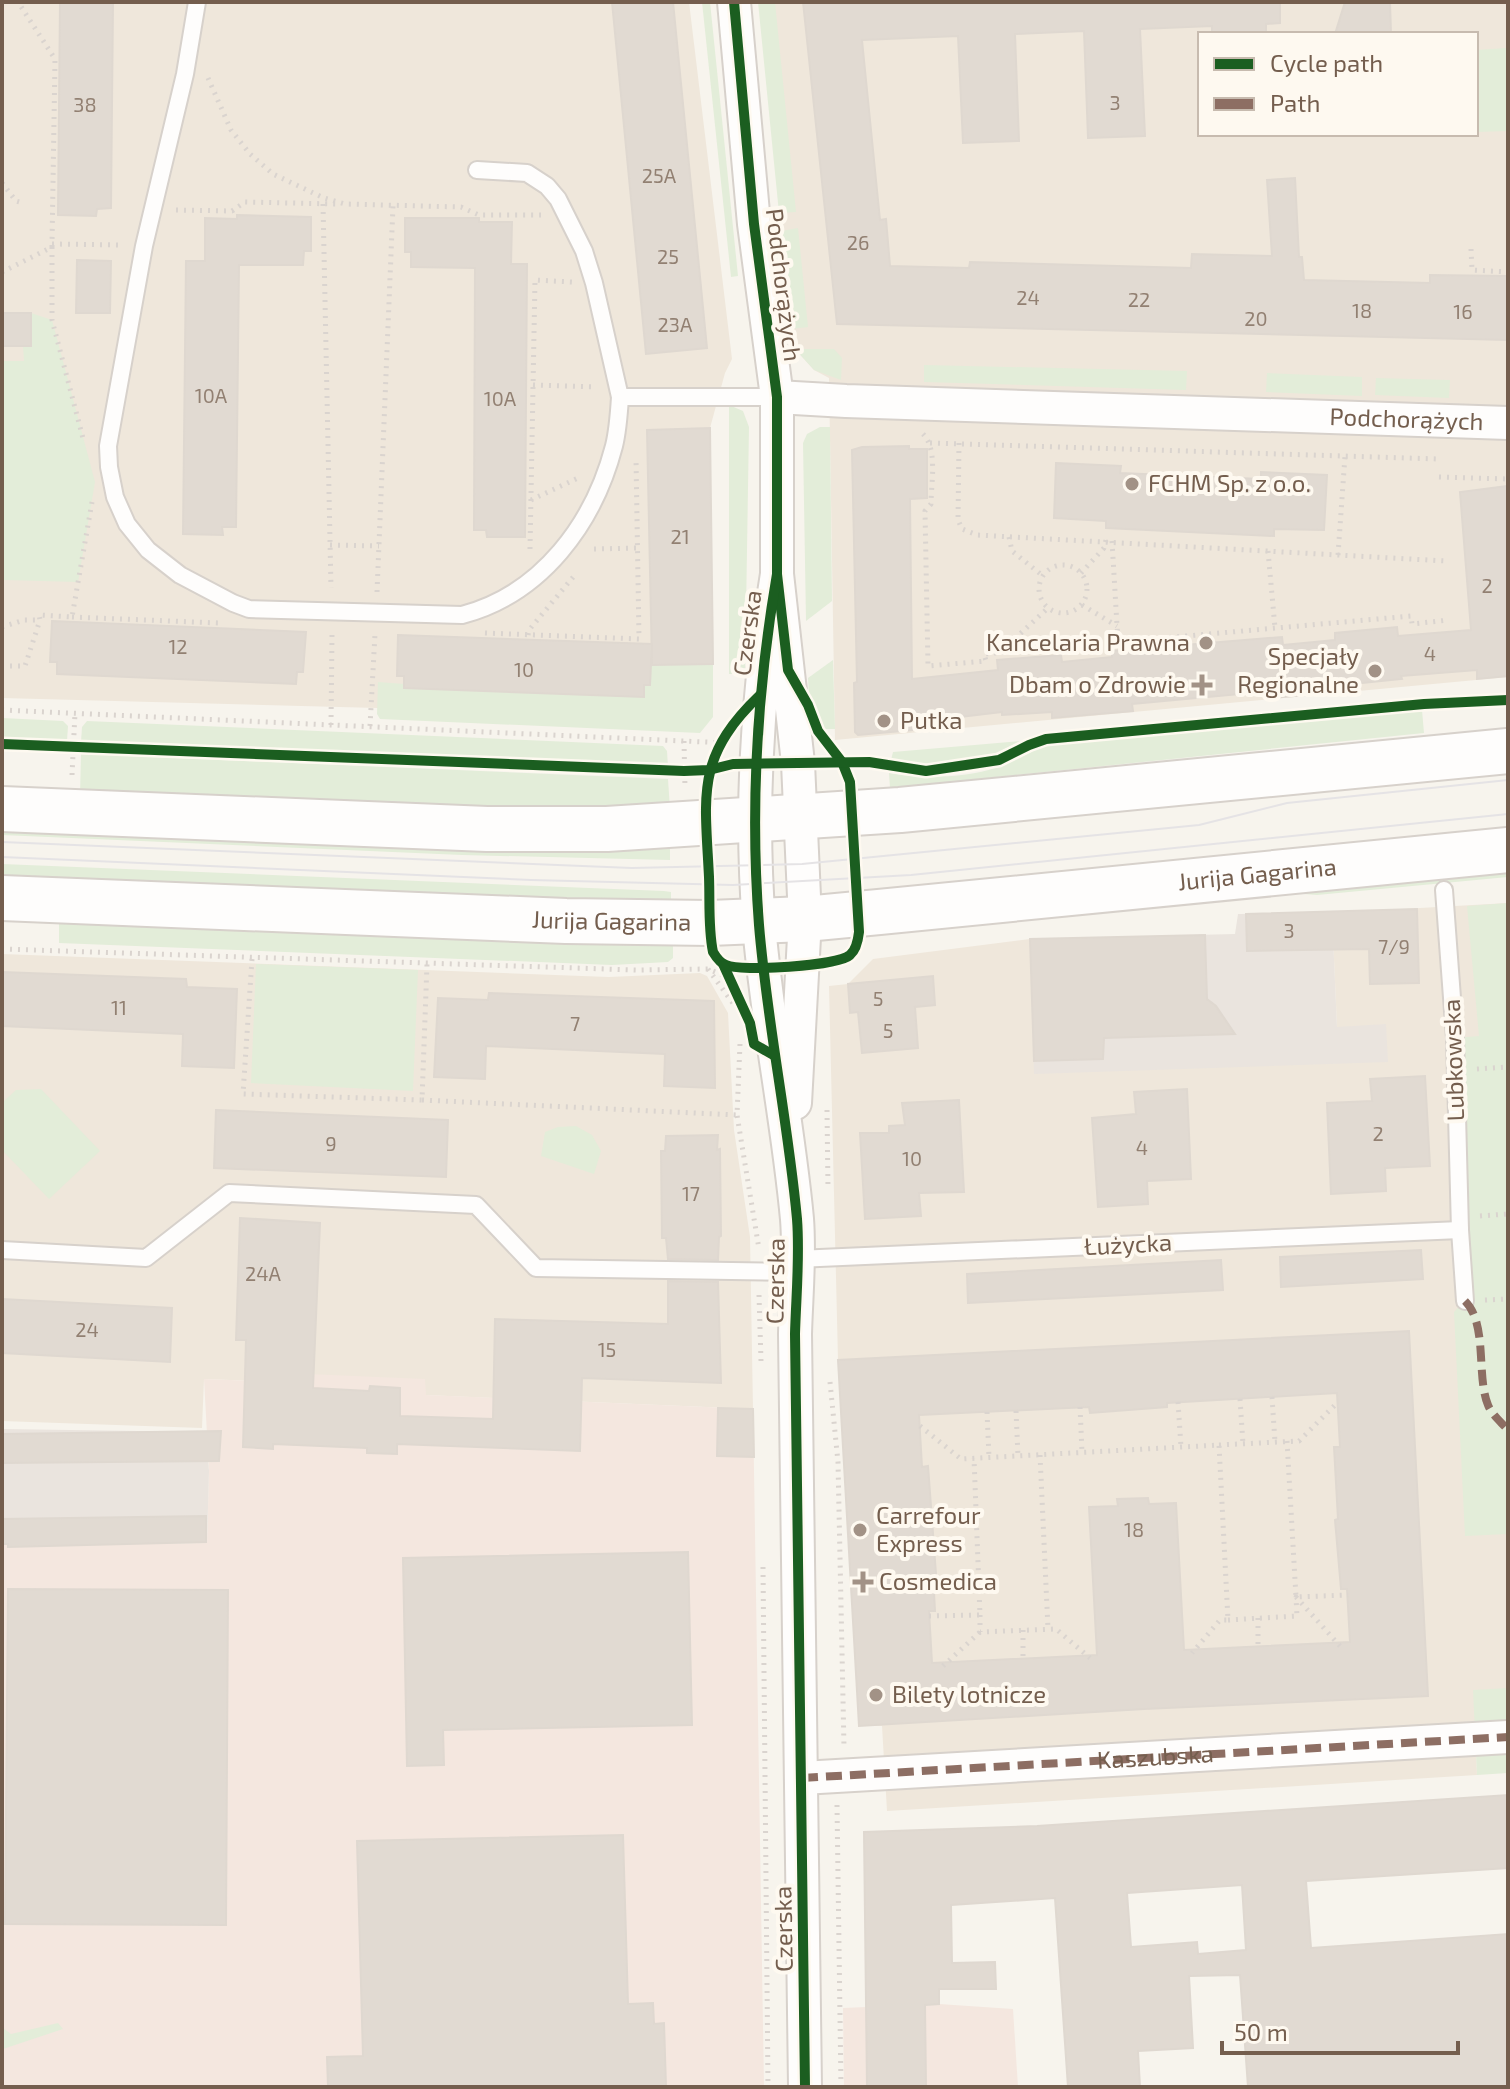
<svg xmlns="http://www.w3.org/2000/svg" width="1510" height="2089" viewBox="0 0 1510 2089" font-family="'Exo 2',sans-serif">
<rect width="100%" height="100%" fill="#f7f4ed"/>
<!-- residential -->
<g fill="#efe7db" fill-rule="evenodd">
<path d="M2 2H689L732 359 725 373 710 428 713 717 2 698Z"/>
<path d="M759 2H1508V677L835 740 829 378 814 370 795 349ZM1200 34H1476V134H1200Z"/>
<path d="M1508 903V1721L1475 1722 1477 1775 887 1811 882 1726H859L838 1360 829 986 848 984 873 959 1030 939 1337 1027 1332 913Z"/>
<path d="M2 954 609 977 700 973 707 976 728 1013 734 1130 750 1237 753 1409 425 1395V1379L282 1382 204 1379 202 1428 2 1421Z"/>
</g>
<!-- commercial -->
<g fill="#f4e7df">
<path d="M283 1373 425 1379 426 1395 753 1409 764 2087H2V1545L207 1543 209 1471 204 1379 282 1382Z"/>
<path d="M939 2004 1013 2009 1018 2087H844L843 2008Z"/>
</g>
<!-- industrial -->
<g fill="#eae4de">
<path d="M1332 913 1337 1027 1386 1024 1388 1062 1034 1074 1030 939 1235 934 1238 914Z"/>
<path d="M2 1429 206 1432 209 1471 207 1543 2 1545Z"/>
</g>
<!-- green -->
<g fill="#e3edd9">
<path d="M702 2H710L738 276 731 277Z"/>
<path d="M758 2H775L796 212 779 213Z"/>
<path d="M1506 48 1508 131 1476 132V50Z"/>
<path d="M798 228 808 327 791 329 781 231Z"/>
<path d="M31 313 52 320 95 482 78 582 4 580 2 617V361H24L23 346H31Z"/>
<path d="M795 349H834L842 358 841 380 814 370Z"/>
<path d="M924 365 1187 371 1186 390 924 382Z"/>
<path d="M1267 373 1362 377V396L1266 392Z"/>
<path d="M1376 378 1450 380 1449 398 1375 395Z"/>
<path d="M729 405 743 411 749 427 745 674H729Z"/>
<path d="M820 427H830L832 601 806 621 803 443 807 434Z"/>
<path d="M833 660 835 729H823L809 695 808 678Z"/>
<path d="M713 664V717L700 733 380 719 377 714 378 682 404 684 405 688 643 697 644 685 650 684 651 665Z"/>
<path d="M1422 710 1424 733 890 788 889 773C917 779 968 778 995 768 1016 761 1032 749 1054 744Z"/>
<path d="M2 718 63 721 68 726 67 741 2 738Z"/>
<path d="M87 721 663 746 667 751 668 767 81 742 82 727Z"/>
<path d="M1021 741 983 759 915 765 891 760 893 752Z"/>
<path d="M81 754 668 779 670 809 597 812 80 796Z"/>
<path d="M2 827 670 843V860L462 855 2 835Z"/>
<path d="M2 864 664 891 671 892V905L2 880Z"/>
<path d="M1508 873V877L1317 895 1290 893Z"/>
<path d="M1508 903V1534L1465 1536 1454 1312 1465 1300 1455 1038 1479 1036 1467 906Z"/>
<path d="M59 916 673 938V958L668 962 612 965 59 943Z"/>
<path d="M256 964 418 970 413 1091 251 1083Z"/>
<path d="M41 1089 100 1151 49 1199 2 1150V1103L16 1090Z"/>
<path d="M576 1126 592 1135 601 1151 594 1174 541 1156 545 1132 558 1127Z"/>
<path d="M1508 1688V1773L1477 1775 1473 1690Z"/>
<path d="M2 2008 3 2028 11 2034 58 2023 63 2029 3 2049 2 2072Z"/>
</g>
<!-- building -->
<g fill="#e1dad2" stroke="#dfd8d0" stroke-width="2" fill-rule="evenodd">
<path d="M60 2H113L111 208 97 209 96 216 58 215Z"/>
<path d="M612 2H673L707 348 646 354Z"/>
<path d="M803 2H1280V23L1266 24V34H1212V26L1140 29 1145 136 1088 138 1084 31 1015 34 1019 141 963 143 958 36 862 40 880 220 886 219 890 266 969 268 970 262 1191 268 1192 254 1272 256 1267 180 1295 178 1299 257H1302L1304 280 1430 283V275L1508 276V340L837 324Z"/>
<path d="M1345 2H1390L1391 34H1335Z"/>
<path d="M237 215 311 217V251H304L303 265H239L236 527H222L223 535 183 534 186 261H205V218L237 219Z"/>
<path d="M405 218H479V222H512L511 264H527L525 537H487L486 530H474L475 268 411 267V252H405Z"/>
<path d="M77 260 111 261 110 313H76Z"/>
<rect x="2" y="313" width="29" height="33"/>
<path d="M710 428 713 664 652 665 647 430Z"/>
<path d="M909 446V449H927V498L910 499 912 679 998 670 997 660 1061 655 1062 662 1112 657V651L1282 637 1283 645 1335 640V633L1397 627 1398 636 1471 630 1460 492 1508 486V676L1477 679V670L1401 676 1402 679 1352 684 1353 691 1272 698V691L1132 704 1133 711 1052 718V712L1002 715V712L926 721V723L913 724 912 730 858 735 855 732 854 683 857 682 852 450 862 447Z"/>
<path d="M1056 463 1121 466 1120 473 1261 479V472L1327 475 1324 530 1274 529V536L1106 528V521L1054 518Z"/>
<path d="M52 621 306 632 303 672H297L296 684 57 674V662H50Z"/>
<path d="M398 635 652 644 650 685H644V697L404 688V676H397Z"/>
<path d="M1417 909 1419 983 1370 984 1369 949 1247 951 1246 914Z"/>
<path d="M1205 935 1207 999 1216 1006 1235 1034 1104 1038 1103 1059 1034 1061 1030 939Z"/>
<path d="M2 972 186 979 187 987 237 989 234 1068 182 1066 183 1034 2 1026Z"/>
<path d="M933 976 935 1005 915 1007 918 1048 862 1053 858 1012 850 1013 848 984Z"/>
<path d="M489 993 714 1001 715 1088 664 1086 665 1054 486 1046 485 1079 434 1077 438 998 488 1000Z"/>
<path d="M1425 1076 1430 1166 1385 1168 1386 1191 1331 1194 1327 1103 1372 1101 1370 1079Z"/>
<path d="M1187 1089 1191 1179 1147 1181 1148 1204 1098 1207 1092 1118 1136 1114 1134 1092Z"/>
<path d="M959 1100 964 1192 919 1193 921 1216 865 1219 860 1133H889V1126L905 1125 902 1103Z"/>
<path d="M216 1110 448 1120 446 1177 214 1168Z"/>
<path d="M718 1135 717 1150 720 1149 721 1236 719 1237 718 1260 668 1259 666 1238H662L661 1151H665L666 1136Z"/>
<path d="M240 1218 320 1223 313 1388 369 1391 370 1386 400 1388V1416L493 1419 495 1319 668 1324V1281L718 1282 721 1383 582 1378 580 1451 397 1444V1454L367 1453V1448L273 1444V1449L243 1447 246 1340H236Z"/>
<path d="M1421 1250 1423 1279 1281 1287 1280 1257Z"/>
<path d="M1221 1260 1223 1290 968 1303 967 1274Z"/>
<path d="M2 1299 172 1308 170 1362 2 1353Z"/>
<path d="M1409 1331 1428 1696 1144 1709 859 1726 838 1360ZM1337 1393 1340 1447H1334L1338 1519 1335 1520 1341 1589H1347L1350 1642 1184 1650 1176 1503 1149 1504 1148 1498 1117 1499 1118 1506 1089 1507 1097 1655 932 1663 929 1611H935L933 1574H936L928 1466 922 1467 919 1415 1089 1407 1090 1413 1167 1407V1403Z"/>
<path d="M718 1408 753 1409 754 1457 717 1456Z"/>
<path d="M221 1431 219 1461 2 1463V1434Z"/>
<path d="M206 1516V1542L8 1547V1544H2V1519Z"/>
<path d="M688 1552 692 1725 443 1730 444 1765 407 1766 403 1558Z"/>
<path d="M8 1589 228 1590 226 1925 5 1924Z"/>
<path d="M1508 1795V1868L1306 1881 1311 1948 1508 1934V2087H1248L1240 1975 1189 1976 1193 2048 1138 2051 1140 2087H1068L1055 1898 951 1905 952 1963 995 1962 996 1989H939V2004L925 2005 926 2087H867L864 1832 1037 1826ZM1242 1885 1246 1950 1198 1954 1197 1942 1131 1947 1127 1893Z"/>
<path d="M623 1835 628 2004 653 2003 654 2024 664 2023 666 2087H328L327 2057 363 2056 357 1841Z"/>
</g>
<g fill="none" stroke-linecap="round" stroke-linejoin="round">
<!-- service casing -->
<g stroke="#d7d1cb" stroke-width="20">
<g id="service">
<path d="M197 2 185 74 144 246 108 446 109 467 115 497 127 524 148 550 180 575 233 603 249 609 462 615C542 594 594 523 614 446 618 430 619 413 620 397H777"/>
<path d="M477 170 527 173 547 186 558 199 584 251 594 283 620 397"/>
<path d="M1444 890 1455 1038 1460 1230 1465 1301"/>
<path d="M2 1250 146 1258 229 1193 476 1205 536 1268 796 1272"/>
<path d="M797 1259 1460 1230"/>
</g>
</g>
<!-- minor casing -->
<g stroke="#d7d1cb" stroke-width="36">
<g id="minor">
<path d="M734 2 754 224 777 397V574L798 763 805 919 795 1103"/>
<path id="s1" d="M777 397 846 401 1508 423"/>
<path d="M777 574C757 690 750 808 759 925 767 1023 788 1121 797 1219 800 1257 796 1297 795 1334L805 2087"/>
<path d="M802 1778 1508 1737"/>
</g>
</g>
<!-- secondary casing -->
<g stroke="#d7d1cb" stroke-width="48">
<g id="secondary">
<path d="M2 809 487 829H607L900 810 1508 751"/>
<path id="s2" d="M2 898 566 921 710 923 805 919 879 912 1508 850"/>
</g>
</g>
<!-- path -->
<g stroke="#dad4cf" stroke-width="5" stroke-dasharray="2 6" stroke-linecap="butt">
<path d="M208 78 231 130 250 154 273 174 324 198 345 204 461 207 479 215H541"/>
<path d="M2 183 16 201 23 203"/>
<path d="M323 204 331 588"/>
<path d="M176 210 232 211 245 202 336 204"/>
<path d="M52 244 123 245"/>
<path d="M52 247V320L84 442"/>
<path d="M1471 249 1472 270 1508 272"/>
<path d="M2 272 52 247V244L55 59 18 2"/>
<path d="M533 385 596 387"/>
<path d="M923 434C938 449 931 484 931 504L925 511 928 666 986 661 984 654 1411 616 1412 624 1449 620"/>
<path d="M930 443 1438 459"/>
<path d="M959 443 958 520 962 529 977 535 1446 561"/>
<path d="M1439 477 1508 479"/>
<path d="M531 500 578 478"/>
<path d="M1009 537 1012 551 1043 576"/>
<path d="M1112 541 1118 642"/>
<path d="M330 545 379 546"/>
<path d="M530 549 535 280 572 282"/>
<path d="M594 549 638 548"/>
<path d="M1268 551 1275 628"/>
<path d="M1338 555 1345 456"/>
<circle cx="1063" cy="589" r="24"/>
<path d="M1081 573 1104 548 1106 540"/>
<path d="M377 592 393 206"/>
<path d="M1082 605 1117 626"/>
<path d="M72 617 219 623"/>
<path d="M2 627 24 620H40L39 615 72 617 92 502"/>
<path d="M485 633 639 639 636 459"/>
<path d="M528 635 529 630 574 576"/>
<path d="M1007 652 1009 644 1048 608"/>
<path d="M2 666H25L40 620"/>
<path d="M2 710 727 743"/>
<path d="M331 725 332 634"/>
<path d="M370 726 375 634"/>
<path d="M684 741 685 788"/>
<path d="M72 775 75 713"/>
<path d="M2 949 636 970 708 969 735 980"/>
<path d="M252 959 243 1094 422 1100 427 964"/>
<path d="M708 969 735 1006"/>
<path d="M740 1044 737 1115 759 1249"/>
<path d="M1477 1069 1508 1067"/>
<path d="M422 1100 737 1115"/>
<path d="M827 1110 828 1188"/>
<path d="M1480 1216 1508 1214"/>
<path d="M759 1295 761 1361"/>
<path d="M1485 1300 1508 1299"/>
<path d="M830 1382 838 1462 844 1747"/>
<path d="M1272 1397 1275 1442"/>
<path d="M1240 1399 1243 1444"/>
<path d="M1178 1402 1181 1447"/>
<path d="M1080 1407 1082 1452"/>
<path d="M1016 1411 1018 1456"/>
<path d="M987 1412 989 1457"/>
<path d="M920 1426 961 1459 1219 1445 1228 1620H1220L1192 1653"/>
<path d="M1287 1441 1296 1597 1348 1595"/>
<path d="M1219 1445 1299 1441 1338 1402"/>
<path d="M1040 1455 1048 1629"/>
<path d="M763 1567 768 2087"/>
<path d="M980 1615V1632L1056 1629 1090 1658"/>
<path d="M929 1616 980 1615 974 1458"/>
<path d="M1258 1618V1647"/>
<path d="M1228 1620 1297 1616 1296 1597 1340 1646"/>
<path d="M1023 1630V1659"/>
<path d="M943 1666 980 1632"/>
<path d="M837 1805 841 2087"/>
</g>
<!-- service -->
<use href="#service" stroke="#fefdfc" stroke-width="16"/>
<!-- minor -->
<use href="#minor" stroke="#fefdfc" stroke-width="32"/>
<!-- secondary -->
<use href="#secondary" stroke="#fefdfc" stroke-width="44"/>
<!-- tram -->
<g stroke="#e5e3e5" stroke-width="2">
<path d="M2 842 632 868 802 864 1199 825 1287 803 1508 780"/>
<path d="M2 857 531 880 733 885 911 875 1508 814"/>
</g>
<!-- quiet -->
<g stroke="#8d6e63" stroke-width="8" stroke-dasharray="16 8" stroke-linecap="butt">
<path d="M1465 1301C1488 1324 1476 1376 1488 1405 1492 1415 1501 1422 1508 1430"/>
<path id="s3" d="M802 1778 1508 1737"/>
</g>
<!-- cycleway casing -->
<g stroke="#fef9f0" stroke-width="15">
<g id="cycleway">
<path d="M734 2 754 224 777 397V574L788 670 808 705 818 731 842 762 850 782 859 932C858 941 856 950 850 955 838 966 741 972 726 965 720 963 716 957 713 952 708 928 710 902 709 877 705 795 695 757 760 695"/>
<path d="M777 574C757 690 750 808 759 925 767 1023 788 1121 797 1219 800 1257 796 1297 795 1334L805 2087"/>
<path d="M2 744 684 771 709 770 733 764 869 762 926 771 999 760 1029 745 1046 739 1424 704 1508 700"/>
<path d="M723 964 750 1023 754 1044 775 1056"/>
</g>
</g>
<!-- cycleway -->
<use href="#cycleway" stroke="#1b5e20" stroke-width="10"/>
</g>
<!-- markers -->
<g fill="#a29286" stroke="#fef9f0" stroke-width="3">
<circle cx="1132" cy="484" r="8"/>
<circle cx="1206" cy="643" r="8"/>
<circle cx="1375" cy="671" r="8"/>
<path d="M1198 673h8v8h8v8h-8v8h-8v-8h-8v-8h8z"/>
<circle cx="884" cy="721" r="8"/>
<circle cx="860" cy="1530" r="8"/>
<path d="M859 1570h8v8h8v8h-8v8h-8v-8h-8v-8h8z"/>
<circle cx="876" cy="1695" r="8"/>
</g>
<g text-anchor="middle" stroke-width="8" stroke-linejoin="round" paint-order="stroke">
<!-- number labels -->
<g font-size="20" fill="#928072">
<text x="1115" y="110">3</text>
<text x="85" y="112">38</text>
<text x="659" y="183">25A</text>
<text x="858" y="250">26</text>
<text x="668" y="264">25</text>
<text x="1028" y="305">24</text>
<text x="1139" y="307">22</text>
<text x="1362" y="318">18</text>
<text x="1463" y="319">16</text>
<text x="1256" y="326">20</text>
<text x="675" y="332">23A</text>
<text x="211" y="403">10A</text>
<text x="500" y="406">10A</text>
<text x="680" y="544">21</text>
<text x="1487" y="593">2</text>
<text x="178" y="654">12</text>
<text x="1430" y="661">4</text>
<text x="524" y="677">10</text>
<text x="1289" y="938">3</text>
<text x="1394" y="954">7/9</text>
<text x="878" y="1006">5</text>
<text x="119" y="1015">11</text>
<text x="575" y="1031">7</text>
<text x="888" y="1038">5</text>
<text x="1378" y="1141">2</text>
<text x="331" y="1151">9</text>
<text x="1142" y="1155">4</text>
<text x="912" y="1166">10</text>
<text x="691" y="1201">17</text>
<text x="263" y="1281">24A</text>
<text x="87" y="1337">24</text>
<text x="607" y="1357">15</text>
<text x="1134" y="1537">18</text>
</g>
<!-- street labels -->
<g font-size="24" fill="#745e4e" stroke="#fef9f0">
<text transform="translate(783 285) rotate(83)" y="8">Podchorążych</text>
<text dy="8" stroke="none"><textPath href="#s1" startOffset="630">Podchorążych</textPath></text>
<text transform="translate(748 633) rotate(-82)" y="8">Czerska</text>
<text dy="8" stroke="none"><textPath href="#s2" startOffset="1258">Jurija Gagarina</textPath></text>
<text dy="8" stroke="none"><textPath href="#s2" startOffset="610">Jurija Gagarina</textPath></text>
<text transform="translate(1454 1060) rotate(-92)" y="8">Lubkowska</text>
<text transform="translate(1128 1245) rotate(-3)" y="8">Łużycka</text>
<text transform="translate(776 1281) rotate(-89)" y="8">Czerska</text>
<text dy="8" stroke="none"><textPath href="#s3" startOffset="354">Kaszubska</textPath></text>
<text transform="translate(784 1929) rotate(-91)" y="8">Czerska</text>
</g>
<!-- poi labels -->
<g font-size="24" fill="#745e4e" stroke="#fef9f0" text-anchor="start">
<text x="1148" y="492">FCHM Sp. z o.o.</text>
<text x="1190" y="651" text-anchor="end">Kancelaria Prawna</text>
<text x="1359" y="665" text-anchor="end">Specjały<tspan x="1359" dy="28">Regionalne</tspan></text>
<text x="1186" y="693" text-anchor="end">Dbam o Zdrowie</text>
<text x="900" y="729">Putka</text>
<text x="876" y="1524">Carrefour<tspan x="876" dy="28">Express</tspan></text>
<text x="879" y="1590">Cosmedica</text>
<text x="892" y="1703">Bilety lotnicze</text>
</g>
</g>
<!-- border -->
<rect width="1510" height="2089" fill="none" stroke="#745e4e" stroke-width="8"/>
<!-- legend -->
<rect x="1198" y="32" width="280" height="104" fill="#fef9f0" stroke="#c7bbaf" stroke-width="2"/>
<rect x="1214" y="58" width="40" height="12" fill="#1b5e20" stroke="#c7bbaf" stroke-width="2"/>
<text x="1270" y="72" font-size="24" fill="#745e4e">Cycle path</text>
<rect x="1214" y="98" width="40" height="12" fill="#8d6e63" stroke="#c7bbaf" stroke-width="2"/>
<text x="1270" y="112" font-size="24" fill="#745e4e">Path</text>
<!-- scale -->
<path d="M1222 2041v12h236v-12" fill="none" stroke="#745e4e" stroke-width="4"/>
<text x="1234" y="2041" font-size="24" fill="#745e4e" stroke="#fef9f0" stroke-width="6" paint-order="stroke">50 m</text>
</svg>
